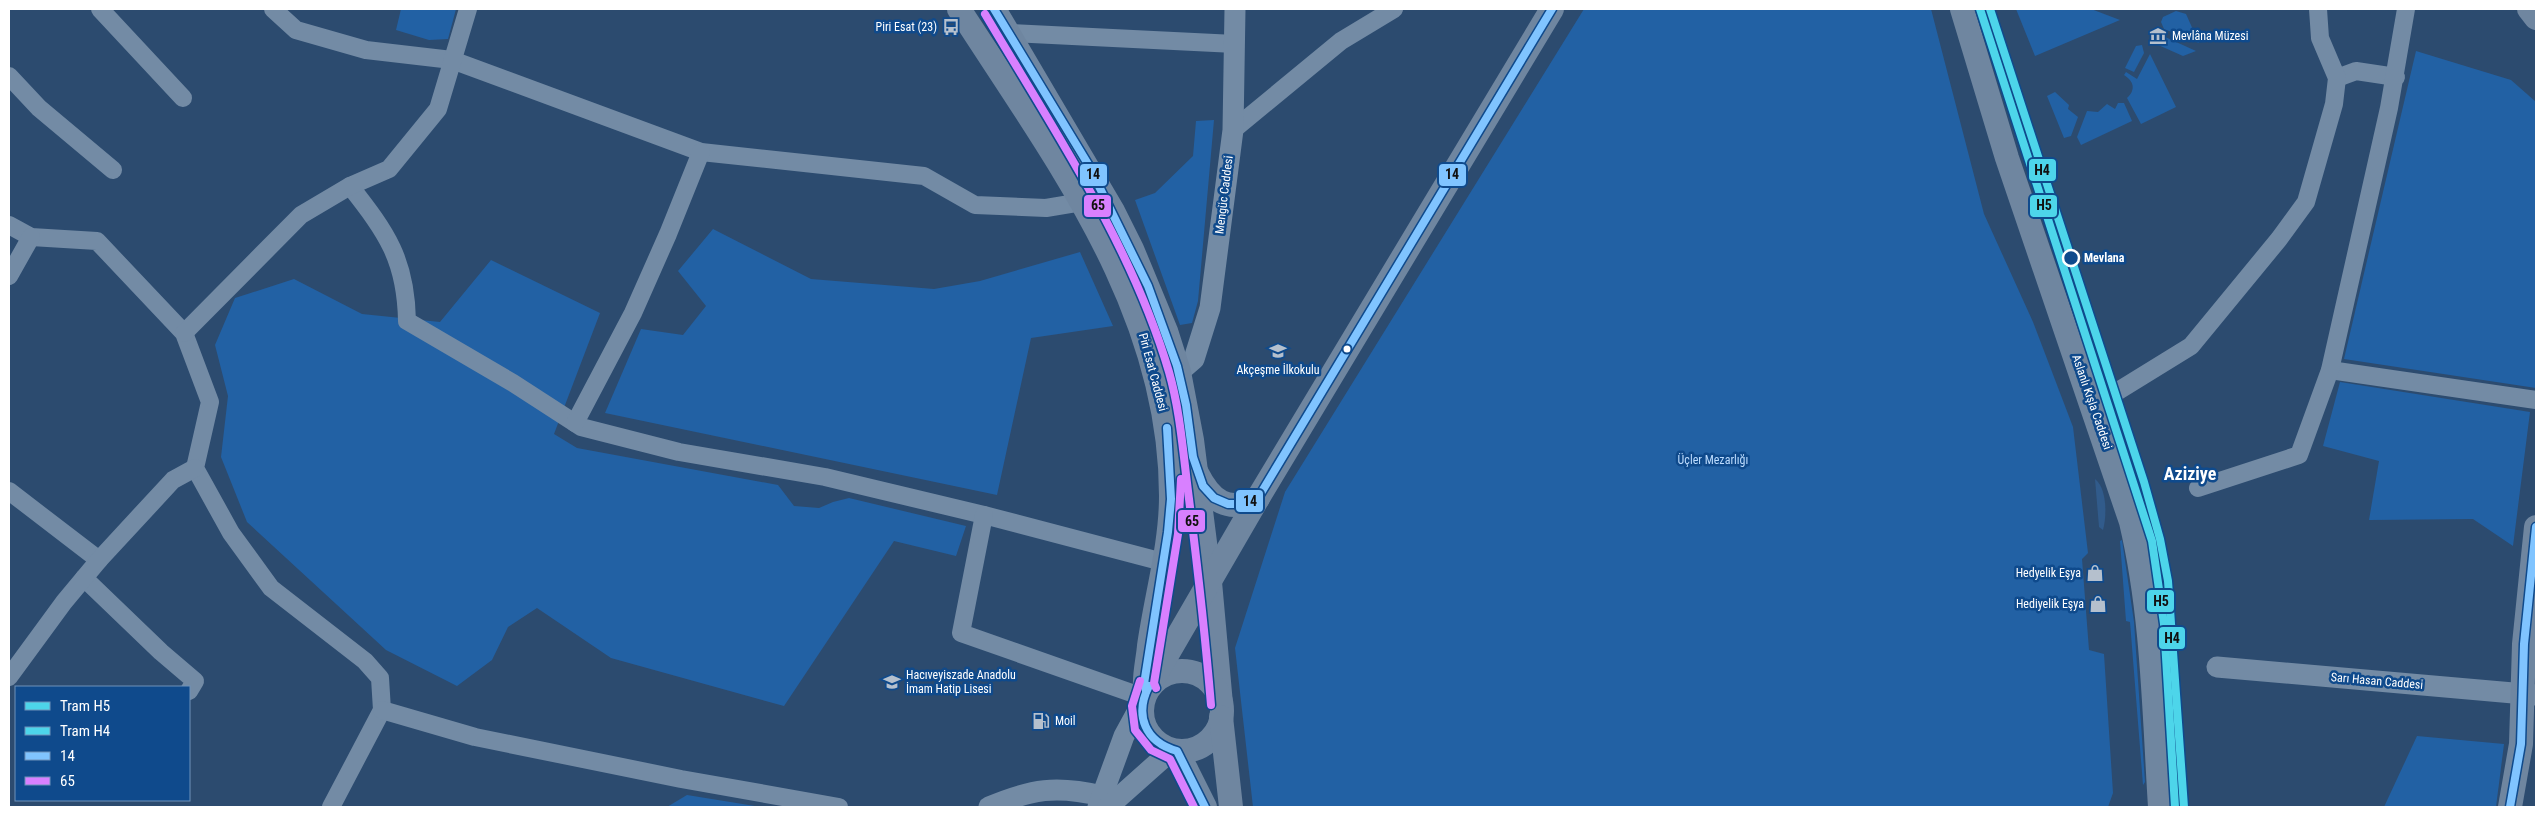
<svg xmlns="http://www.w3.org/2000/svg" width="2545" height="816" viewBox="0 0 2545 816" font-family="'Roboto Condensed',sans-serif">
<rect width="100%" height="100%" fill="#2c4b6f"/>
<!-- green -->
<g fill="#2261a4">
<path d="M401 9H456L448 39 429 40 396 30Z"/>
<path d="M1584 9H1931L1984 214 2033 322 2073 427 2088 553 2082 559 2089 650 2104 654 2113 793 2108 807H1253L1235 648 1285 492Z"/>
<path d="M2016 9H2091L2120 20 2035 56Z"/>
<path d="M2176 11 2186 14 2199 43 2164 29 2161 22 2163 17Z"/>
<path d="M2163 36 2196 51 2183 56 2156 44 2155 37Z"/>
<path d="M2142 45 2144 53 2134 72 2125 68 2136 46Z"/>
<path d="M2416 51 2511 80 2536 102V388L2344 359Z"/>
<path d="M2150 54 2176 107 2141 124 2127 98C2136 90 2134 81 2124 75L2126 72 2137 79Z"/>
<path d="M2055 92 2069 105 2068 109 2078 117 2071 136 2064 138 2047 96Z"/>
<path d="M2118 103H2124L2132 121 2081 145 2077 137 2087 111 2098 112 2107 104 2115 109Z"/>
<path d="M1214 120 1198 301 1192 323 1180 325 1135 200 1155 193 1193 156 1196 121Z"/>
<path d="M713 229 811 279 934 289 980 281 1080 252 1113 326 1031 338 997 495 605 413 641 329 683 335 706 306 678 271Z"/>
<path d="M491 260 600 313 554 434 577 448 778 485 794 506 819 508 833 502 849 498 966 526 956 556 894 541 784 706 611 658 537 608 508 627 492 660 457 686 386 650 247 522 221 457 228 396 215 345 235 298 294 279 362 314 440 322Z"/>
<path d="M2340 382 2530 412 2513 546 2473 519 2369 520 2379 461 2323 446Z"/>
<path d="M2122 540 2134 622 2145 782 2143 785 2130 622 2126 621 2120 541Z"/>
<path d="M2417 736 2504 744 2496 807H2384Z"/>
<path d="M687 795 761 807H667Z"/>
</g>
<!-- water -->
<path fill="#315b8b" d="M2095 479C2107 488 2107 516 2103 530L2099 527Z"/>
<g fill="none" stroke-linecap="round" stroke-linejoin="round">
<!-- minor -->
<g stroke="#738ba5" stroke-width="18">
<path d="M100 9 183 98"/>
<path d="M273 9 296 30 366 50 452 60 701 152 924 176 975 205 1046 208 1082 202"/>
<path d="M1009 33 1235 44"/>
<path d="M9 76 39 108 113 170"/>
<path d="M2337 78 2356 71 2396 77"/>
<path d="M1233 130 1341 41 1394 9"/>
<path d="M350 186C387 233 406 260 407 321L513 383 581 427 679 452 825 477 984 515 1163 562"/>
<path d="M9 225 31 237 97 241 184 333 210 402 195 468 231 533 271 588 365 661 380 678 382 710 331 807"/>
<path d="M9 276 31 237"/>
<path d="M184 333 301 215 350 186 389 169 438 109 468 9"/>
<path d="M2330 370 2536 400"/>
<path d="M2118 391 2191 346 2279 239 2306 202 2334 104 2337 78 2320 38 2318 9"/>
<path d="M575 423 633 313 668 234 701 152"/>
<path d="M2198 488 2299 455 2330 370 2389 108 2406 9"/>
<path d="M9 491 99 560"/>
<path d="M984 515 961 633 1143 697"/>
<path d="M84 578 161 652 195 681 189 691"/>
<path d="M9 677 64 602 99 560 173 480 195 468"/>
<path d="M382 710 475 737 681 779 839 807"/>
</g>
<!-- tertiary -->
<g stroke="#738ba5" stroke-width="21">
<path d="M1179 372 1194 359 1210 308 1233 130 1235 9"/>
<path d="M2217 667 2536 695"/>
<path d="M989 807C1032 789 1056 785 1102 796"/>
<path d="M1098 807 1124 736 1142 703"/>
<path d="M1108 807 1172 750"/>
</g>
<!-- secondary -->
<g stroke="#6f86a0" stroke-width="24">
<path d="M959 9C1056 160 1171 308 1171 496 1171 546 1156 596 1149 646 1148 659 1144 674 1145 687"/>
<path d="M994 9 1113 211 1132 249 1166 331 1179 372 1192 440 1210 582 1221 704"/>
<path d="M1962 9 2007 158 2131 522C2153 615 2154 712 2160 807"/>
<path d="M2529 9 2536 18"/>
<path d="M1197 473C1211 501 1228 514 1258 498"/>
<circle cx="1182" cy="711" r="40"/>
<path d="M1149 686 1258 498 1552 9"/>
<path d="M1221 717 1231 807"/>
<path d="M1177 751 1205 807"/>
<path d="M2510 807 2521 744 2524 644 2536 527"/>
</g>
<!-- bus-1 casing -->
<g stroke="#0f4a8c" stroke-width="11">
<g id="bus-1">
<path d="M994 9 1088 164 1148 286 1177 366 1186 405 1193 457 1203 486 1214 498 1228 504H1242L1258 498 1552 9"/>
<path d="M1149 686C1134 715 1145 742 1177 751L1205 807"/>
<path d="M1146 691 1144 684 1168 532 1171 499 1167 428"/>
<path d="M2510 807 2521 744 2524 644 2536 527"/>
</g>
</g>
<!-- bus-2 casing -->
<g stroke="#0f4a8c" stroke-width="11">
<g id="bus-2">
<path d="M985 14C1053 129 1131 243 1169 372 1180 410 1183 452 1188 491 1197 562 1205 633 1211 705"/>
<path d="M1140 681 1132 706 1135 730 1151 750 1170 759 1194 807"/>
<path d="M1156 688 1154 683 1178 534 1181 479"/>
</g>
</g>
<!-- bus-1 -->
<use href="#bus-1" stroke="#80c4ff" stroke-width="8"/>
<!-- bus-2 -->
<use href="#bus-2" stroke="#d880ff" stroke-width="8"/>
<!-- tram-1 casing -->
<g stroke="#0f4a8c" stroke-width="11">
<path id="tram-1" d="M1980 9 2152 541 2164 624 2175 807"/>
</g>
<!-- tram-2 casing -->
<g stroke="#0f4a8c" stroke-width="11">
<path id="tram-2" d="M1990 9 2144 482 2160 539 2168 581 2184 807"/>
</g>
<!-- tram-1 -->
<use href="#tram-1" stroke="#4dd5ea" stroke-width="8"/>
<!-- tram-2 -->
<use href="#tram-2" stroke="#4dd5ea" stroke-width="8"/>
</g>
<!-- icons -->
<defs>
<g id="bus-bare" transform="scale(1.35)"><path d="M-5-6H5V4H4V6H2V4H-2V6H-4V4H-5ZM-3.5-4V0h7V-4ZM-3.5 1.2v1.5H-2V1.2ZM2 1.2v1.5H3.5V1.2Z" fill="#b5c0cd" stroke="#0f4a8c" stroke-width="2.5" paint-order="stroke"/></g>
<g id="museum-bare" transform="scale(1.35)"><path d="M0-6L6-3V-2H-6V-3ZM-5-1h2V3h-2ZM-1-1h2V3h-2ZM3-1h2V3H3ZM-6 4H6V6H-6Z" fill="#b5c0cd" stroke="#0f4a8c" stroke-width="2.5" paint-order="stroke"/></g>
<g id="school-bare" transform="scale(1.35)"><path d="M0-5L7-2L0 1L-7-2ZM-4 1L0 2.5L4 1V4Q0 6-4 4Z" fill="#b5c0cd" stroke="#0f4a8c" stroke-width="2.5" paint-order="stroke"/></g>
<g id="shop-bare" transform="scale(1.35)"><path d="M-5-2.5h2.3a2.7 3.5 0 0 1 5.4 0H5L5.5 6h-11ZM-1.5-2.5h3a1.5 2.3 0 0 0-3 0Z" fill="#b5c0cd" stroke="#0f4a8c" stroke-width="2.5" paint-order="stroke"/></g>
<g id="fuel-bare" transform="scale(1.35)"><path d="M-5.5-6h7V0h2V4h1.3V-2.5L3-4.5l.8-.8L6-3V5H2.5V1h-1V6h-7ZM-4.2-4.7v3.2H.2V-4.7Z" fill="#b5c0cd" stroke="#0f4a8c" stroke-width="2.5" paint-order="stroke"/></g>
</defs>
<g fill-rule="evenodd">
<use href="#bus-bare" x="951" y="27"/>
<use href="#museum-bare" x="2158" y="36"/>
<use href="#school-bare" x="1278" y="351"/>
<use href="#shop-bare" x="2095" y="573"/>
<use href="#shop-bare" x="2098" y="604"/>
<use href="#school-bare" x="892" y="682"/>
<use href="#fuel-bare" x="1041" y="721"/>
</g>
<!-- markers -->
<circle fill="#0f4a8c" stroke="#fff" stroke-width="2.5" cx="2071" cy="258" r="8"/>
<circle fill="#fff" stroke="#0f4a8c" stroke-width="2" cx="1347" cy="349" r="4.5"/>
<g text-anchor="middle" stroke-width="5" stroke-linejoin="round" paint-order="stroke">
<!-- poi labels -->
<g font-size="12" fill="#fff" stroke="#0f4a8c" text-anchor="end">
<text x="937" y="31">Piri Esat (23)</text>
<text x="2172" y="40" text-anchor="start">Mevlâna Müzesi</text>
<text x="1278" y="374" text-anchor="middle">Akçeşme İlkokulu</text>
<text x="2081" y="577">Hedyelik Eşya</text>
<text x="2084" y="608">Hediyelik Eşya</text>
<text x="906" y="679" text-anchor="start">Hacıveyiszade Anadolu<tspan x="906" dy="14">İmam Hatip Lisesi</tspan></text>
<text x="1055" y="725" text-anchor="start">Moil</text>
</g>
<!-- street labels -->
<g font-size="12" fill="#fff" stroke="#0f4a8c">
<text transform="translate(1224 195) rotate(-83)" y="4">Mengüc Caddesi</text>
<text transform="translate(1153 372) rotate(75)" y="4">Piri Esat Caddesi</text>
<text transform="translate(2092 402) rotate(71)" y="4">Aslanlı Kışla Caddesi</text>
<text transform="translate(2377 681) rotate(5)" y="4">Sarı Hasan Caddesi</text>
</g>
<!-- stop labels -->
<g font-size="12" font-weight="bold" fill="#fff" stroke="#0f4a8c" text-anchor="start">
<text x="2084" y="262">Mevlana</text>
</g>
<!-- park labels -->
<g font-size="12" fill="#bddcfe" stroke="#0f4a8c">
<text x="1713" y="464">Üçler Mezarlığı</text>
</g>
<!-- district labels -->
<g font-size="18" font-weight="bold" fill="#fff" stroke="#0f4a8c">
<text x="2190" y="480">Aziziye</text>
</g>
</g>
<g stroke="#0f4a8c" stroke-width="2">
<rect x="2028" y="158" width="29" height="24" rx="5" fill="#4dd5ea"/>
<rect x="1438" y="163" width="29" height="24" rx="5" fill="#80c4ff"/>
<rect x="1079" y="163" width="29" height="24" rx="5" fill="#80c4ff"/>
<rect x="2029" y="194" width="29" height="24" rx="5" fill="#4dd5ea"/>
<rect x="1083" y="194" width="29" height="24" rx="5" fill="#d880ff"/>
<rect x="1235" y="489" width="29" height="24" rx="5" fill="#80c4ff"/>
<rect x="1177" y="509" width="29" height="24" rx="5" fill="#d880ff"/>
<rect x="2146" y="589" width="29" height="24" rx="5" fill="#4dd5ea"/>
<rect x="2158" y="626" width="28" height="24" rx="5" fill="#4dd5ea"/>
</g>
<g font-size="14" text-anchor="middle" font-weight="bold" fill="#111">
<text x="2042" y="175">H4</text>
<text x="1452" y="179">14</text>
<text x="1093" y="179">14</text>
<text x="2044" y="210">H5</text>
<text x="1098" y="210">65</text>
<text x="1250" y="506">14</text>
<text x="1192" y="526">65</text>
<text x="2161" y="606">H5</text>
<text x="2172" y="643">H4</text>
</g>
<!-- border -->
<rect width="2545" height="816" fill="none" stroke="#ffffff" stroke-width="20"/>
<!-- legend -->
<rect x="15" y="686" width="175" height="115" fill="#0f4a8c" stroke="#6f92ba"/>
<rect x="25" y="702" width="25" height="8" fill="#4dd5ea" stroke="#6f92ba"/>
<text x="60" y="711" font-size="15" fill="#ffffff">Tram H5</text>
<rect x="25" y="727" width="25" height="8" fill="#4dd5ea" stroke="#6f92ba"/>
<text x="60" y="736" font-size="15" fill="#ffffff">Tram H4</text>
<rect x="25" y="752" width="25" height="8" fill="#80c4ff" stroke="#6f92ba"/>
<text x="60" y="761" font-size="15" fill="#ffffff">14</text>
<rect x="25" y="777" width="25" height="8" fill="#d880ff" stroke="#6f92ba"/>
<text x="60" y="786" font-size="15" fill="#ffffff">65</text>
</svg>
